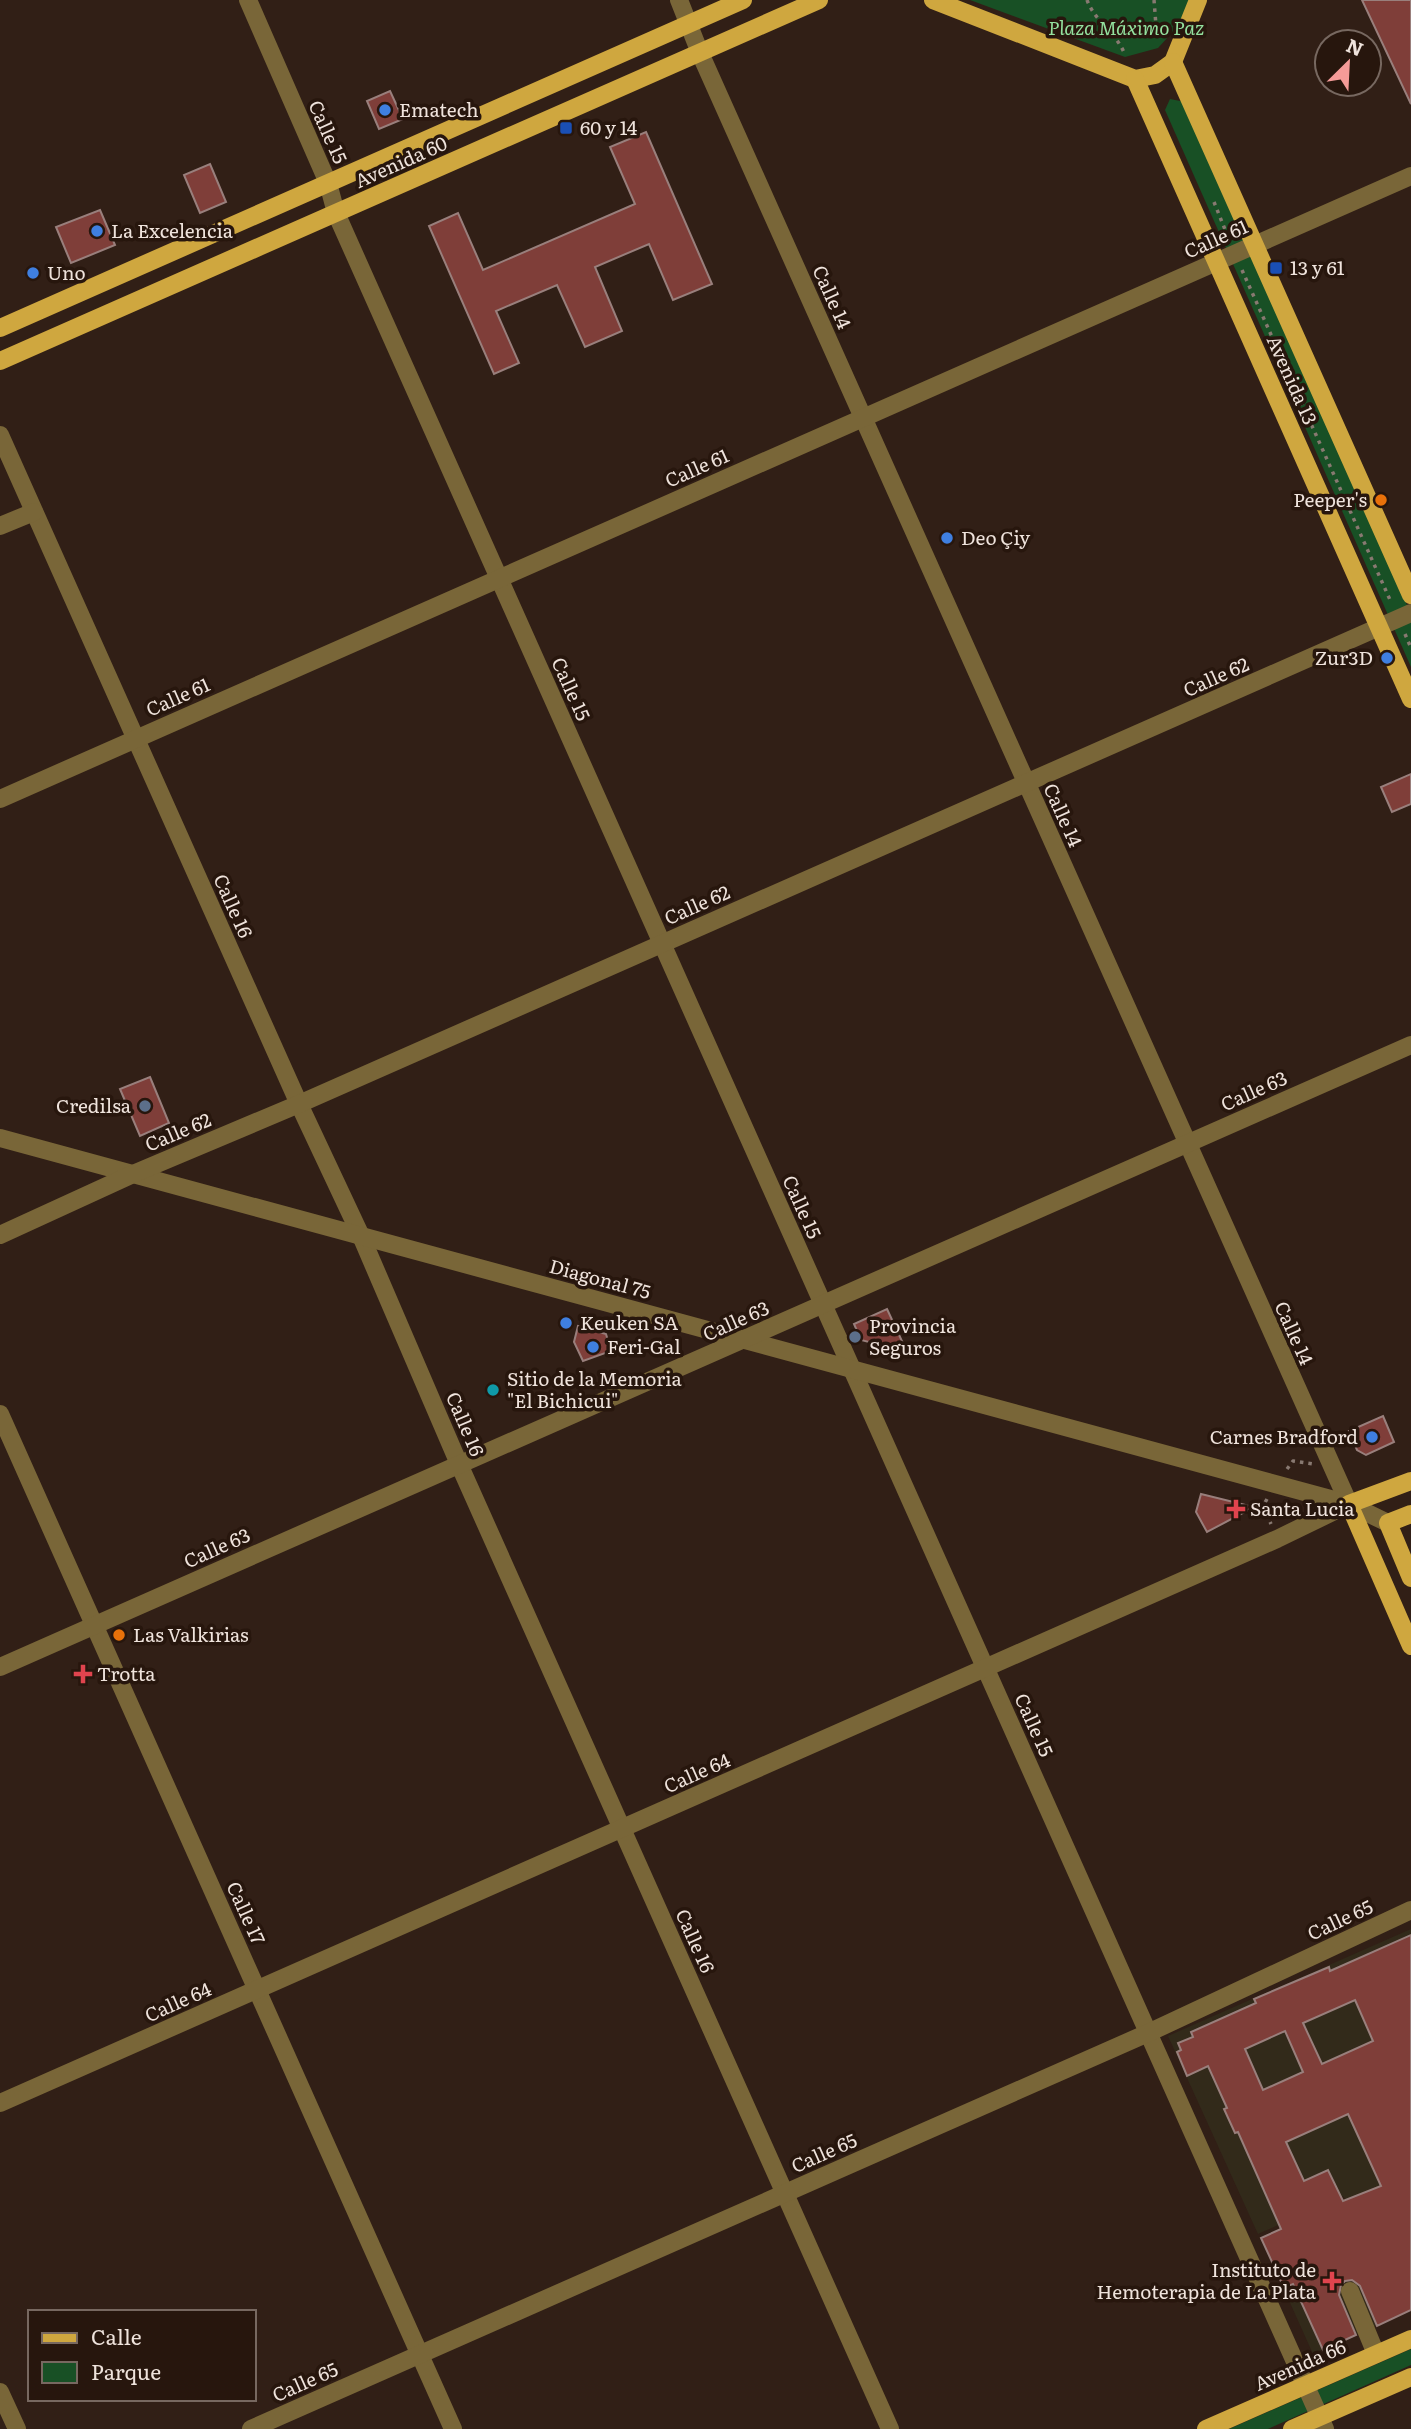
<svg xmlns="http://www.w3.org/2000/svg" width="1411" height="2429" viewBox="0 0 1411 2429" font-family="Literata,serif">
<rect width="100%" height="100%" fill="#311f16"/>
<!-- medical -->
<path fill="#322a1a" d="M1411 1929V2310L1313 2354 1261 2238 1346 2200 1343 2196 1258 2234 1168 2036Z"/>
<!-- green -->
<g fill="#185025">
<path d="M970 0H1190L1181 23 1158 48 1125 57Z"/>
<path d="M1170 99 1185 102 1411 614V667L1165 110Z"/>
<path d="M1411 2349V2365L1268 2429H1229Z"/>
</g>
<!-- building -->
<g fill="#7f3e39" stroke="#997f7c" stroke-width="2" fill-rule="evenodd">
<path d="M1362 0H1411V104Z"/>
<path d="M390 91 403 119 379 129 367 101Z"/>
<path d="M646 132 712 284 673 300 649 244 595 267 622 331 585 347 557 285 496 311 519 363 494 374 429 226 458 213 483 270 635 204 610 147Z"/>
<path d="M210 164 226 202 200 213 184 175Z"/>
<path d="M100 210 115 245 71 263 56 227Z"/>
<path d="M1411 774V804L1392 812 1381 787Z"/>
<path d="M150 1077 169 1123 140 1136 120 1089Z"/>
<path d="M887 1309 907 1352 861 1340 854 1324Z"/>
<path d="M578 1326 606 1334 611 1351 583 1361 574 1342Z"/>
<path d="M1383 1416 1394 1442 1366 1455 1357 1450 1349 1431Z"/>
<path d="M1201 1494 1254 1507 1207 1532 1196 1512Z"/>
<path d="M1411 1935V2310L1377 2326 1360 2286 1352 2280 1345 2281 1341 2285 1339 2295 1356 2335 1323 2350 1293 2284 1284 2288 1261 2238 1281 2229 1238 2132 1235 2133 1224 2109 1227 2108 1208 2066 1187 2076 1177 2052 1181 2050 1178 2043 1193 2037 1191 2032 1256 2003 1254 1999 1329 1967 1330 1971ZM1355 2000 1373 2041 1322 2064 1303 2023ZM1285 2031 1303 2072 1263 2090 1245 2049ZM1348 2114 1381 2186 1343 2201 1328 2170 1304 2181 1286 2142Z"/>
</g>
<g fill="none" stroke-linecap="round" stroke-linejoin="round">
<!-- path -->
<g stroke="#887971" stroke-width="3.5" stroke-dasharray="3.5 5" stroke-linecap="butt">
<path d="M1087 0C1095 22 1117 33 1125 55"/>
<path d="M1154 0 1156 26 1162 39"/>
<path d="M1214 202 1228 237"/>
<path d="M1242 270 1391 602"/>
<path d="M1405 634 1411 648"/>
<path d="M1287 1469 1293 1461 1313 1464"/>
<path d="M1267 1499 1263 1506 1271 1524"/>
</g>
<!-- minor -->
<g stroke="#796638" stroke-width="18">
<path d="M248 0 328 183 336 213 1325 2429"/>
<path d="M679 0 700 53 1349 1504"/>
<path d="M0 435 299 1104 361 1236 459 1464 890 2429"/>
<path d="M0 526 34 512"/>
<path d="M0 799 1411 176"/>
<path d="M0 1138 1349 1504 1388 1523"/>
<path d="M0 1235 133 1174 299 1104 1411 613"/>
<path d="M0 1414 453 2429"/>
<path d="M0 1667 1411 1045"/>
<path d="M0 2103 985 1668 1277 1539 1349 1504"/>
<path d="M1350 2291 1376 2354"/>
<path d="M0 2392 17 2429"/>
<path d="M251 2429 1148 2033 1411 1910"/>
</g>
<!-- major -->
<g stroke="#cfa73f" stroke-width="18">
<path d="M933 0 1135 79 1155 75 1173 62 1198 0"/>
<path d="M1173 62 1411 595"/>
<path d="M1135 79 1411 699"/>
<path d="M0 328 743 0"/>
<path d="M0 361 819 0"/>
<path d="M1411 1481 1349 1504 1411 1646"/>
<path d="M1411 1514 1388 1523 1411 1578"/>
<path d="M1206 2429 1411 2339"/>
<path d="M1292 2429 1411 2377"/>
</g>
</g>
<!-- markers -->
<g fill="#3f7fe0" stroke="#27160d" stroke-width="2.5">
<circle cx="385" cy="110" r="7"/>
<circle cx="97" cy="231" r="7"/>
<circle cx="33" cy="273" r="7"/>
<circle cx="947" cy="538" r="7"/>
<circle cx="1387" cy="658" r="7"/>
<circle cx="566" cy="1323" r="7"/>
<circle cx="593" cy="1347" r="7"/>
<circle cx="1372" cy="1437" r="7"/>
</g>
<g fill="#1a4fb4" stroke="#27160d" stroke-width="2.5">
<rect x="559" y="121" width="14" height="14" rx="3.5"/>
<rect x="1269" y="261" width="14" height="14" rx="3.5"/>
</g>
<g fill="#e8710a" stroke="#27160d" stroke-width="2.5">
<circle cx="1381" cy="500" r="7"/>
<circle cx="119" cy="1635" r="7"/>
</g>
<g fill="#5c6f8a" stroke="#27160d" stroke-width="2.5">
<circle cx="145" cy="1106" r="7"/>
<circle cx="855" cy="1337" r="7"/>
</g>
<circle fill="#0f9aa8" stroke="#27160d" stroke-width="2.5" cx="493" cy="1390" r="7"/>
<g fill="#e0444e" stroke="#27160d" stroke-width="2.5">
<path d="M1232.5 1498.5h7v7h7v7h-7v7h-7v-7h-7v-7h7z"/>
<path d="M79.5 1663.5h7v7h7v7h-7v7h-7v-7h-7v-7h7z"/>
<path d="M1328.5 2270.5h7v7h7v7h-7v7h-7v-7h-7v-7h7z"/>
</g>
<g text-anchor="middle" stroke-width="7" stroke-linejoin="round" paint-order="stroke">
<!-- park labels -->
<g font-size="19" font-style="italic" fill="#94e29f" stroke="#27160d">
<text x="1126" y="35">Plaza Máximo Paz</text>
</g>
<!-- poi labels -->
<g font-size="19" fill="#efe3dc" stroke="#27160d" text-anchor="start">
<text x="399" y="117">Ematech</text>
<text x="580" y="135">60 y 14</text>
<text x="111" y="238">La Excelencia</text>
<text x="1290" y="275">13 y 61</text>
<text x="47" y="280">Uno</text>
<text x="1367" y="507" text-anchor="end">Peeper's</text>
<text x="961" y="545">Deo Çiy</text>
<text x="1373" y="665" text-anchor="end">Zur3D</text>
<text x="131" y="1113" text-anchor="end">Credilsa</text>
<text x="580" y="1330">Keuken SA</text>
<text x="869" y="1333">Provincia<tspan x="869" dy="22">Seguros</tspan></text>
<text x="607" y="1354">Feri-Gal</text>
<text x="507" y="1386">Sitio de la Memoria<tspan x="507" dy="22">"El Bichicui"</tspan></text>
<text x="1358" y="1444" text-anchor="end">Carnes Bradford</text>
<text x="1250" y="1516">Santa Lucia</text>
<text x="133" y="1642">Las Valkirias</text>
<text x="97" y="1681">Trotta</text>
<text x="1316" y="2277" text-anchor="end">Instituto de<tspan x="1316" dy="22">Hemoterapia de La Plata</tspan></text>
</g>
<!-- street labels -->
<g font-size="19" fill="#efe3dc" stroke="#27160d">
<text transform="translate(328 132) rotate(66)" y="7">Calle 15</text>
<text transform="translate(401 162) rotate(-24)" y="7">Avenida 60</text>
<text transform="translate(1216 239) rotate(-24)" y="7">Calle 61</text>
<text transform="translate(832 297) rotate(66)" y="7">Calle 14</text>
<text transform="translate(1292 380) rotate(66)" y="7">Avenida 13</text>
<text transform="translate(697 468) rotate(-24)" y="7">Calle 61</text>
<text transform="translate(1216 677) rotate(-24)" y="7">Calle 62</text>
<text transform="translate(571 689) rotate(66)" y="7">Calle 15</text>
<text transform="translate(178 697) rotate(-24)" y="7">Calle 61</text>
<text transform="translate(1063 815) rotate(66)" y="7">Calle 14</text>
<text transform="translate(697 905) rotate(-24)" y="7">Calle 62</text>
<text transform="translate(233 906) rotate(66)" y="7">Calle 16</text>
<text transform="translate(1254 1091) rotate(-24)" y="7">Calle 63</text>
<text transform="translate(178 1132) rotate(-23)" y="7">Calle 62</text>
<text transform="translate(802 1207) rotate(66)" y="7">Calle 15</text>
<text transform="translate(600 1279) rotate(15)" y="7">Diagonal 75</text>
<text transform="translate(736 1321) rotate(-24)" y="7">Calle 63</text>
<text transform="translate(1294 1333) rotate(66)" y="7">Calle 14</text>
<text transform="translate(465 1424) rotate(67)" y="7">Calle 16</text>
<text transform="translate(217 1548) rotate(-24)" y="7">Calle 63</text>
<text transform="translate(1034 1725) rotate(66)" y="7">Calle 15</text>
<text transform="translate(697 1773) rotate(-24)" y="7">Calle 64</text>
<text transform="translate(246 1913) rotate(66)" y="7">Calle 17</text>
<text transform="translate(1340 1920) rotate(-25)" y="7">Calle 65</text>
<text transform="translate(695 1941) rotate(66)" y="7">Calle 16</text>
<text transform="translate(178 2002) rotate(-24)" y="7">Calle 64</text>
<text transform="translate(824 2153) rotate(-24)" y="7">Calle 65</text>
<text transform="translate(1300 2365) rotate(-24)" y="7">Avenida 66</text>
<text transform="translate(305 2382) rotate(-24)" y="7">Calle 65</text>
</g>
</g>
<!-- legend -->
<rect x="28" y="2310" width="228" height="91" fill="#27160d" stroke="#776860" stroke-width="2"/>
<rect x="42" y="2333" width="35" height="10" fill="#cfa73f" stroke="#776860" stroke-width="2"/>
<text x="91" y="2345" font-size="21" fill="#efe3dc">Calle</text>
<rect x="42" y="2362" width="35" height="21" fill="#185025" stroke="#776860" stroke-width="2"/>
<text x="91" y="2380" font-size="21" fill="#efe3dc">Parque</text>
<!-- north arrow -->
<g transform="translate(1348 63) rotate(24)"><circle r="33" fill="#27160d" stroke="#776860" stroke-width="2"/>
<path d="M0-5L12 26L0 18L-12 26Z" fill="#f59b98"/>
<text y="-10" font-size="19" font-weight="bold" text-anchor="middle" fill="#efe3dc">N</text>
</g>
</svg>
